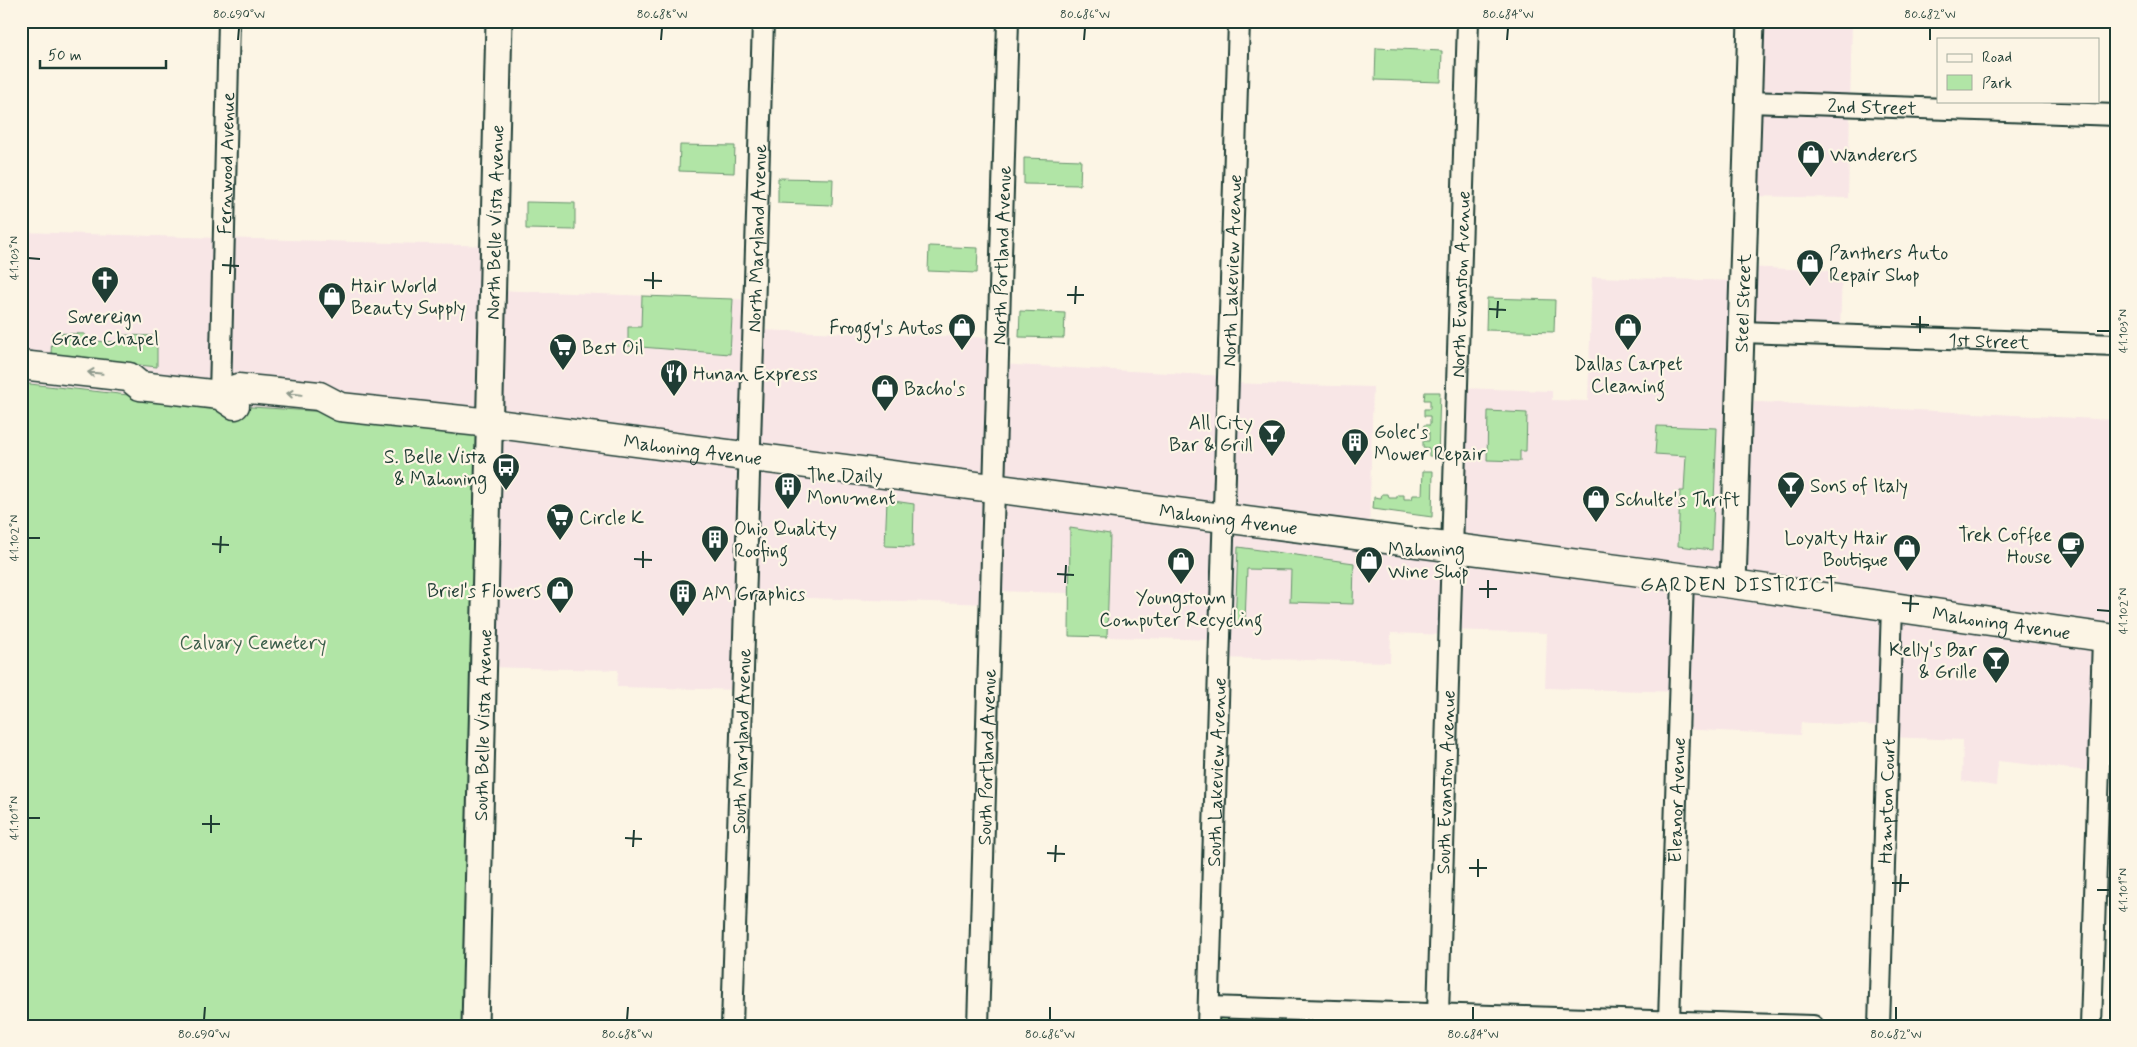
<svg xmlns="http://www.w3.org/2000/svg" width="2137" height="1047" viewBox="0 0 2137 1047" font-family="Mynerve,sans-serif">
<rect width="100%" height="100%" fill="#fcf5e5"/>
<filter id="ink" filterUnits="userSpaceOnUse"><feTurbulence type="fractalNoise" baseFrequency=".02" numOctaves="2"/><feDisplacementMap in="SourceGraphic" scale="10" xChannelSelector="R" yChannelSelector="G"/><feConvolveMatrix kernelMatrix="1 2 1 2 8 2 1 2 1" color-interpolation-filters="sRGB"/></filter>
<g filter="url(#ink)">
<!-- built -->
<g fill="#f8e6e6">
<path d="M1751 21H1852L1848 198 1745 196Z"/>
<path d="M21 232 494 246 493 290 754 300V330L999 338 998 364 1227 376 1228 383 1373 387 1369 537 1452 548 1457 388 1552 391V400L1588 401 1592 277 1742 281 1743 267 1842 271 1840 335 1741 332 1739 401 2116 420V774L1998 761 1996 786 1962 781 1963 740 1888 737V726L1810 723 1801 722 1800 735 1678 729 1679 692 1545 688 1547 633 1450 630V635L1391 633 1390 662 1219 658V640L1069 636V593L991 591V604L746 596 743 690 617 687 618 670 484 667 316 414 21 383Z"/>
</g>
<!-- green -->
<g fill="#b1e5a6" stroke="#68916d">
<path d="M1376 48 1442 51 1441 82 1375 80Z"/>
<path d="M680 145 735 146 734 173 679 171Z"/>
<path d="M1024 158 1081 160 1080 185 1024 184Z"/>
<path d="M778 178 833 179 832 205 778 203Z"/>
<path d="M526 202 575 203V230L526 229Z"/>
<path d="M929 246 978 248 977 273 928 271Z"/>
<path d="M642 296 733 299 730 354 628 346V327H641Z"/>
<path d="M1487 298 1555 300 1554 332 1486 330Z"/>
<path d="M1020 311 1065 313 1064 338 1019 337Z"/>
<path d="M52 333 85 334 86 341 123 342V335L157 336V367L51 355Z"/>
<path d="M21 383 128 395 140 386 237 406 490 423 475 1026H21Z"/>
<path d="M1425 392H1440L1438 456H1429V448L1423 447V441H1429V432H1423L1424 425H1430V416H1424V409H1430V400H1424Z"/>
<path d="M1488 411 1527 413 1526 451H1520V461L1487 460Z"/>
<path d="M1657 426 1717 428 1712 550 1678 546 1680 491H1684L1686 456 1655 454Z"/>
<path d="M1423 471H1433L1432 517 1373 509 1374 497 1381 498 1382 494H1388L1389 498H1397V495H1404V499H1412L1413 495H1422Z"/>
<path d="M887 500 914 504 913 547 885 546Z"/>
<path d="M1070 528 1110 534 1107 637 1069 636Z"/>
<path d="M1238 547 1354 563 1353 604 1290 602 1291 570 1247 569 1245 622 1243 623 1242 627H1235Z"/>
<path d="M1209 1007 1374 1012V1026H1208Z"/>
</g>
<g fill="none" stroke-linecap="round" stroke-linejoin="round">
<!-- minor casing -->
<g stroke="#1f3d34" stroke-width="24">
<g id="minor">
<path id="s1" d="M1748 102 2116 115"/>
<path id="s2" d="M1741 332 2116 345"/>
<path id="s3" d="M220 395 229 21"/>
<path d="M1209 1007 1813 1026"/>
<path id="s4" d="M1438 1014 1468 21"/>
<path id="s5" d="M1669 1021 1683 578"/>
<path id="s6" d="M732 1026 763 21"/>
<path id="s7" d="M978 1026 1008 21"/>
<path id="s8" d="M1208 1026 1239 21"/>
<path id="s9" d="M1879 1026 1892 606"/>
<path d="M2091 1026 2103 638"/>
</g>
</g>
<!-- tertiary casing -->
<g stroke="#1f3d34" stroke-width="29">
<g id="tertiary">
<path id="s10" d="M1733 584 1751 21"/>
<path id="s11" d="M475 1026 499 21"/>
</g>
</g>
<!-- primary casing -->
<g stroke="#1f3d34" stroke-width="31">
<g id="primary">
<path d="M21 365 129 377 140 386 220 395 235 405"/>
<path id="s12" d="M220 395 238 388 319 396 340 407 490 423 1733 584 2116 639"/>
</g>
</g>
<!-- minor -->
<use href="#minor" stroke="#fcf5e5" stroke-width="20"/>
<!-- tertiary -->
<use href="#tertiary" stroke="#fcf5e5" stroke-width="25"/>
<!-- primary -->
<use href="#primary" stroke="#fcf5e5" stroke-width="28"/>
</g>
<!-- one-way arrows -->
<defs><path id="oneway-shaft" d="M-6 0H5M1.5-3L5.5 0L1.5 3" fill="none" stroke-width="1.6" stroke-linecap="round" stroke-linejoin="round" transform="scale(1.25)"/></defs>
<g stroke="#8e998c">
<use href="#oneway-shaft" transform="translate(95 373) rotate(-174)"/>
<use href="#oneway-shaft" transform="translate(294 394) rotate(-174)"/>
</g>
</g>
<!-- ticks -->
<path fill="none" stroke="#1f3d34" stroke-width="2" d="M238 40 239 28M661 40 662 28M1084 40 1085 28M1507 40 1508 28M1930 40V28M28 258 40 259M222 265 239 266M230 274 231 257M644 280 662 281M653 289V272M1067 295H1084M1075 304 1076 286M1489 309 1506 310M1497 318 1498 301M1911 324 1929 325M2097 331H2110M1920 333V316M28 538H40M212 544 229 545M220 553 221 536M634 559 652 560M643 568V551M1057 574 1074 575M1065 583 1066 565M1479 589H1497M1488 598V580M1902 603 1919 604M2097 610 2110 611M1910 612 1911 595M28 818H40M202 824H220M211 833V815M625 838 642 839M633 847 634 830M1047 853 1065 854M1055 862 1056 845M1469 868H1487M1478 877V859M1892 883H1909M2097 890H2110M1900 892 1901 874M204 1020 205 1007M627 1020 628 1007M1050 1020V1007M1473 1020V1007M1896 1020V1007"/>
<!-- icons -->
<defs>
<g id="shop-pin" transform="scale(1.4375)"><path d="M0 17L-7.5 6A9.5 9.5 0 1 1 7.5 6Z" fill="#1f3d34" stroke="#fcf5e5"/><path d="M-5-2.5h2.3a2.7 3.5 0 0 1 5.4 0H5L5.5 6h-11ZM-1.5-2.5h3a1.5 2.3 0 0 0-3 0Z" fill="#fff"/></g>
<g id="church-pin" transform="scale(1.4375)"><path d="M0 17L-7.5 6A9.5 9.5 0 1 1 7.5 6Z" fill="#1f3d34" stroke="#fcf5e5"/><path d="M-1.2-6h2.4v3.5h3.3v2.4h-3.3V6h-2.4V-.1h-3.3v-2.4h3.3Z" fill="#fff"/></g>
<g id="supermarket-pin" transform="scale(1.4375)"><path d="M0 17L-7.5 6A9.5 9.5 0 1 1 7.5 6Z" fill="#1f3d34" stroke="#fcf5e5"/><path d="M-6-5.5h2.5l.6 2H6L4.5 2H-2.5L-4.4-4H-6ZM-1.5 3.2a1.3 1.3 0 1 0 .1 0ZM3 3.2a1.3 1.3 0 1 0 .1 0Z" fill="#fff"/></g>
<g id="restaurant-pin" transform="scale(1.4375)"><path d="M0 17L-7.5 6A9.5 9.5 0 1 1 7.5 6Z" fill="#1f3d34" stroke="#fcf5e5"/><path d="M-5-6h1v4h1v-4h1v4h1v-4h1v5L-1.5 .5V6h-2V.5L-5-1ZM5-6V6H3V1.5H1.5Q1.5-4 5-6Z" fill="#fff"/></g>
<g id="bar-pin" transform="scale(1.4375)"><path d="M0 17L-7.5 6A9.5 9.5 0 1 1 7.5 6Z" fill="#1f3d34" stroke="#fcf5e5"/><path d="M-6-5H6L.8 .8V4.5H3.5V6h-7V4.5H-.8V.8Z" fill="#fff"/></g>
<g id="building-pin" transform="scale(1.4375)"><path d="M0 17L-7.5 6A9.5 9.5 0 1 1 7.5 6Z" fill="#1f3d34" stroke="#fcf5e5"/><path d="M-4-6H4V6H1V3H-1V6H-4ZM-2.5-4.3h1.7v1.8h-1.7ZM.8-4.3h1.7v1.8H.8ZM-2.5-1h1.7V.8h-1.7ZM.8-1h1.7V.8H.8Z" fill="#fff"/></g>
<g id="bus-pin" transform="scale(1.4375)"><path d="M0 17L-7.5 6A9.5 9.5 0 1 1 7.5 6Z" fill="#1f3d34" stroke="#fcf5e5"/><path d="M-5-6H5V4H4V6H2V4H-2V6H-4V4H-5ZM-3.5-4V0h7V-4ZM-3.5 1.2v1.5H-2V1.2ZM2 1.2v1.5H3.5V1.2Z" fill="#fff"/></g>
<g id="cafe-pin" transform="scale(1.4375)"><path d="M0 17L-7.5 6A9.5 9.5 0 1 1 7.5 6Z" fill="#1f3d34" stroke="#fcf5e5"/><path d="M-5.5-4.5H6V0H3Q3 3.5 0 3.5H-2.5Q-5.5 3.5-5.5 0ZM3-3.2v2h1.7v-2ZM-6 4.5H4V6H-6Z" fill="#fff"/></g>
</defs>
<g fill-rule="evenodd">
<use href="#shop-pin" x="1811" y="154"/>
<use href="#shop-pin" x="1810" y="263"/>
<use href="#church-pin" x="105" y="280"/>
<use href="#shop-pin" x="332" y="296"/>
<use href="#shop-pin" x="962" y="327"/>
<use href="#shop-pin" x="1628" y="327"/>
<use href="#supermarket-pin" x="563" y="347"/>
<use href="#restaurant-pin" x="674" y="373"/>
<use href="#shop-pin" x="885" y="388"/>
<use href="#bar-pin" x="1272" y="433"/>
<use href="#building-pin" x="1355" y="442"/>
<use href="#bus-pin" x="506" y="467"/>
<use href="#bar-pin" x="1791" y="485"/>
<use href="#building-pin" x="788" y="486"/>
<use href="#shop-pin" x="1596" y="499"/>
<use href="#supermarket-pin" x="560" y="517"/>
<use href="#building-pin" x="715" y="539"/>
<use href="#cafe-pin" x="2071" y="545"/>
<use href="#shop-pin" x="1907" y="548"/>
<use href="#shop-pin" x="1369" y="560"/>
<use href="#shop-pin" x="1181" y="561"/>
<use href="#shop-pin" x="560" y="590"/>
<use href="#building-pin" x="683" y="593"/>
<use href="#bar-pin" x="1996" y="660"/>
</g>
<g text-anchor="middle" stroke-width="4.5" stroke-linejoin="round" paint-order="stroke">
<!-- street labels -->
<g font-size="19" fill="#1f3d34" stroke="#fcf5e5">
<text dy="7" stroke="none"><textPath href="#s1" startOffset="124">2nd Street</textPath></text>
<text dy="7" stroke="none"><textPath href="#s3" startOffset="232">Fernwood Avenue</textPath></text>
<text dy="7" stroke="none"><textPath href="#s11" startOffset="804">North Belle Vista Avenue</textPath></text>
<text dy="7" stroke="none"><textPath href="#s6" startOffset="788">North Maryland Avenue</textPath></text>
<text dy="7" stroke="none"><textPath href="#s7" startOffset="771">North Portland Avenue</textPath></text>
<text dy="7" stroke="none"><textPath href="#s8" startOffset="756">North Lakeview Avenue</textPath></text>
<text dy="7" stroke="none"><textPath href="#s4" startOffset="730">North Evanston Avenue</textPath></text>
<text dy="7" stroke="none"><textPath href="#s10" startOffset="281">Steel Street</textPath></text>
<text dy="7" stroke="none"><textPath href="#s2" startOffset="248">1st Street</textPath></text>
<text dy="7" stroke="none"><textPath href="#s12" startOffset="480">Mahoning Avenue</textPath></text>
<text dy="7" stroke="none"><textPath href="#s12" startOffset="1020">Mahoning Avenue</textPath></text>
<text dy="7" stroke="none"><textPath href="#s12" startOffset="1800">Mahoning Avenue</textPath></text>
<text dy="7" stroke="none"><textPath href="#s11" startOffset="301">South Belle Vista Avenue</textPath></text>
<text dy="7" stroke="none"><textPath href="#s6" startOffset="285">South Maryland Avenue</textPath></text>
<text dy="7" stroke="none"><textPath href="#s7" startOffset="269">South Portland Avenue</textPath></text>
<text dy="7" stroke="none"><textPath href="#s8" startOffset="254">South Lakeview Avenue</textPath></text>
<text dy="7" stroke="none"><textPath href="#s4" startOffset="232">South Evanston Avenue</textPath></text>
<text dy="7" stroke="none"><textPath href="#s5" startOffset="221">Eleanor Avenue</textPath></text>
<text dy="7" stroke="none"><textPath href="#s9" startOffset="225">Hampton Court</textPath></text>
</g>
<!-- poi labels -->
<g font-size="19" fill="#1f3d34" stroke="#fcf5e5" text-anchor="start">
<text x="1830" y="161">Wanderers</text>
<text x="1829" y="259">Panthers Auto<tspan x="1829" dy="22">Repair Shop</tspan></text>
<text x="351" y="292">Hair World<tspan x="351" dy="22">Beauty Supply</tspan></text>
<text x="105" y="323" text-anchor="middle">Sovereign<tspan x="105" dy="22">Grace Chapel</tspan></text>
<text x="943" y="334" text-anchor="end">Froggy's Autos</text>
<text x="582" y="354">Best Oil</text>
<text x="1628" y="370" text-anchor="middle">Dallas Carpet<tspan x="1628" dy="22">Cleaning</tspan></text>
<text x="693" y="380">Hunan Express</text>
<text x="904" y="395">Bacho's</text>
<text x="1253" y="429" text-anchor="end">All City<tspan x="1253" dy="22">Bar &amp; Grill</tspan></text>
<text x="1374" y="438">Golec's<tspan x="1374" dy="22">Mower Repair</tspan></text>
<text x="487" y="463" text-anchor="end">S. Belle Vista<tspan x="487" dy="22">&amp; Mahoning</tspan></text>
<text x="807" y="482">The Daily<tspan x="807" dy="22">Monument</tspan></text>
<text x="1810" y="492">Sons of Italy</text>
<text x="1615" y="506">Schulte's Thrift</text>
<text x="579" y="524">Circle K</text>
<text x="734" y="535">Ohio Quality<tspan x="734" dy="22">Roofing</tspan></text>
<text x="2052" y="541" text-anchor="end">Trek Coffee<tspan x="2052" dy="22">House</tspan></text>
<text x="1888" y="544" text-anchor="end">Loyalty Hair<tspan x="1888" dy="22">Boutique</tspan></text>
<text x="1388" y="556">Mahoning<tspan x="1388" dy="22">Wine Shop</tspan></text>
<text x="541" y="597" text-anchor="end">Briel's Flowers</text>
<text x="702" y="600">AM Graphics</text>
<text x="1181" y="604" text-anchor="middle">Youngstown<tspan x="1181" dy="22">Computer Recycling</tspan></text>
<text x="1977" y="656" text-anchor="end">Kelly's Bar<tspan x="1977" dy="22">&amp; Grille</tspan></text>
</g>
<!-- park labels -->
<g font-size="19" fill="#3c5f4b" stroke="#fcf5e5">
<text x="253" y="649">Calvary Cemetery</text>
</g>
<!-- quarter labels -->
<g font-size="21" letter-spacing="1" fill="#1f3d34" stroke="#fcf5e5">
<text x="1739" y="591">GARDEN DISTRICT</text>
</g>
</g>
<!-- margin -->
<rect width="2137" height="1047" fill="none" stroke="#fcf5e5" stroke-width="55"/>
<!-- legend -->
<rect x="1937" y="38" width="162" height="65" fill="#fcf5e5" stroke="#a4ab9e"/>
<rect x="1947" y="54" width="25" height="8" fill="#fcf5e5" stroke="#a4ab9e"/>
<text x="1982" y="62" font-size="15" fill="#1f3d34">Road</text>
<rect x="1947" y="75" width="25" height="15" fill="#b1e5a6" stroke="#a4ab9e"/>
<text x="1982" y="88" font-size="15" fill="#1f3d34">Park</text>
<!-- scale -->
<path d="M40 60v8h126v-8" fill="none" stroke="#1f3d34" stroke-width="2.5"/>
<text x="48" y="60" font-size="15" fill="#1f3d34" stroke="#fcf5e5" stroke-width="4" paint-order="stroke">50 m</text>
<rect x="28" y="28" width="2082" height="992" fill="none" stroke="#1f3d34" stroke-width="2"/>
<g font-size="12" text-anchor="middle" fill="#1f3d34">
<text x="239" y="18">80.690°W</text>
<text x="662" y="18">80.688°W</text>
<text x="1085" y="18">80.686°W</text>
<text x="1508" y="18">80.684°W</text>
<text x="1930" y="18">80.682°W</text>
<text transform="translate(14 258) rotate(-90)" y="4">41.103°N</text>
<text transform="translate(2123 331) rotate(-90)" y="4">41.103°N</text>
<text transform="translate(14 538) rotate(-90)" y="4">41.102°N</text>
<text transform="translate(2123 611) rotate(-90)" y="4">41.102°N</text>
<text transform="translate(14 818) rotate(-90)" y="4">41.101°N</text>
<text transform="translate(2123 890) rotate(-90)" y="4">41.101°N</text>
<text x="204" y="1038">80.690°W</text>
<text x="627" y="1038">80.688°W</text>
<text x="1050" y="1038">80.686°W</text>
<text x="1473" y="1038">80.684°W</text>
<text x="1896" y="1038">80.682°W</text>
</g>
</svg>
